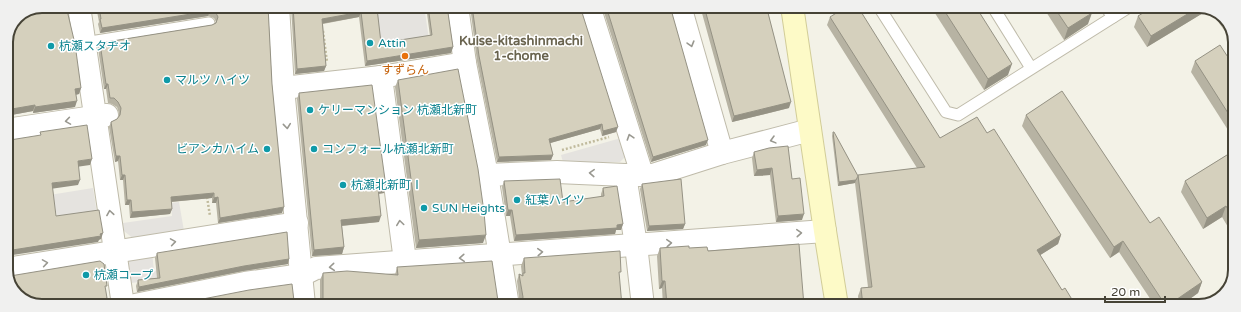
<svg xmlns="http://www.w3.org/2000/svg" width="1241" height="312" viewBox="0 0 1241 312" font-family="'Varela Round','Noto Sans JP',sans-serif">
<rect width="100%" height="100%" fill="#f3f2e7"/>
<!-- parking -->
<g fill="#e5e3df">
<path d="M410 6H424L429 39 382 64 376 15Z"/>
<path d="M621 138 626 156 620 162H563L561 155Z"/>
<path d="M93 188 97 214 58 220 55 207 40 210 37 197Z"/>
<path d="M179 202 184 231 134 239 124 231 123 223 172 216 171 203Z"/>
<path d="M152 252 154 271 172 268 188 276 131 283 128 255Z"/>
</g>
<g fill="none" stroke-linecap="round" stroke-linejoin="round">
<!-- lane casing -->
<g stroke="#bfbbaa" stroke-width="13">
<g id="lane">
<path d="M879 7 946 112 958 115 1129 7"/>
<path d="M993 7 1031 68"/>
<path d="M1106 7 1113 17"/>
<path d="M1222 16 1232 30"/>
<path d="M84 43 209 23"/>
</g>
</g>
<!-- street casing -->
<g stroke="#bfbbaa" stroke-width="24">
<g id="street">
<path d="M79 6 123 305"/>
<path d="M278 6 283 88 304 305"/>
<path d="M457 6 465 63 487 175 508 306"/>
<path d="M589 6 642 174"/>
<path d="M680 6 722 153"/>
<path d="M381 77 405 261"/>
<path d="M292 87 381 77 465 63"/>
<path d="M6 130 107 115"/>
<path d="M487 175 557 172 625 175H653L722 153 810 130"/>
<path d="M625 175 636 245 643 306"/>
<path d="M6 269 297 223"/>
<path d="M135 305 245 283 302 275 316 268 825 231"/>
</g>
</g>
<!-- secondary casing -->
<g stroke="#d2cd98" stroke-width="24">
<path id="secondary" d="M792 6 825 231 837 306"/>
</g>
<!-- path -->
<g stroke="#c0ba9c" stroke-width="2.5" stroke-dasharray="2 2" stroke-linecap="butt">
<path d="M323 31 327 62"/>
<path d="M562 150 609 137"/>
<path d="M207 197 210 216"/>
</g>
<!-- lane -->
<use href="#lane" stroke="#fff" stroke-width="11"/>
<!-- street -->
<use href="#street" stroke="#fff" stroke-width="22"/>
<!-- secondary -->
<use href="#secondary" stroke="#fdfac7" stroke-width="22"/>
</g>
<!-- wall -->
<g fill="#b7b3a3">
<path d="M96 6H268L272 84 282 213 218 223 216 203H212V198L171 202 172 209 170 214 130 218 129 205H125L123 180H120L118 161 115 162 109 127 111 122 117 119 119 117V113L117 107 112 104 108 103 106 89H104L98 48 100 43 212 25 216 22 214 18 208 16 100 33 98 24 99 22Z"/>
<path d="M291 6H403L377 13 381 43 430 36 426 6H447L453 47 451 53 365 66 359 17 323 24 326 66 324 71 295 74Z"/>
<path d="M470 6H580L616 132 602 136 600 129 550 143 553 155 551 160 497 162 477 61Z"/>
<path d="M602 6H670L706 145 651 162Z"/>
<path d="M700 6H769L768 12 789 108 732 122Z"/>
<path d="M931 7H976L1008 75 984 90Z"/>
<path d="M1043 7H1088V24L1064 40Z"/>
<path d="M1208 10 1147 47 1134 27 1138 16Z"/>
<path d="M830 17 940 138 987 133 1061 235 1058 244 1040 255 1062 290 1076 306H859L858 296 861 288 868 287 855 183 838 186 832 136 833 132 858 176 917 168 827 25Z"/>
<path d="M6 41 81 88 79 94 76 95 75 107 33 113V111L6 116Z"/>
<path d="M1195 61 1235 68V141L1191 72Z"/>
<path d="M398 80 483 243 416 248 395 87Z"/>
<path d="M299 93 384 193 379 194V222L342 226 344 247 342 254 312 256 297 99Z"/>
<path d="M1026 115 1150 223 1202 282 1198 293 1180 306H1155L1119 252 1110 258 1022 126Z"/>
<path d="M1235 150 1234 237 1222 217 1203 229 1181 192 1185 181Z"/>
<path d="M754 152 792 179 802 220 776 222 770 175 754 176 752 158Z"/>
<path d="M504 181 563 202 601 197V194L603 188 623 224 621 230H616L615 234 514 241 510 216H506L502 187Z"/>
<path d="M642 184 685 224 683 229 647 231 640 189Z"/>
<path d="M660 248H689L708 251 804 306H663L662 288 659 289 657 256Z"/>
<path d="M157 253 289 259 288 264 243 271 137 292 136 286 138 280 157 278 155 258Z"/>
<path d="M524 258 619 277 520 306 517 281 519 274 522 275 521 266Z"/>
<path d="M397 267 498 301 501 306 320 305V280L323 273 395 275Z"/>
</g>
<!-- shaded-wall -->
<g fill="#959284">
<path d="M384 6H403L375 13 377 8Z"/>
<path d="M1199 7H1207L1209 8 1208 10 1147 47 1151 36Z"/>
<path d="M210 11 208 16 100 33 102 28Z"/>
<path d="M361 12 359 17 320 24 322 19Z"/>
<path d="M1092 13 1088 24 1064 40 1068 28Z"/>
<path d="M453 47 451 53 365 66 367 61Z"/>
<path d="M1012 64 1008 75 984 90 988 79Z"/>
<path d="M326 66 324 71 295 74 297 69Z"/>
<path d="M106 84H108L106 89H104Z"/>
<path d="M81 88 79 94 73 95 75 89Z"/>
<path d="M77 101 75 107 33 113 35 107Z"/>
<path d="M791 102 789 108 732 122 734 116Z"/>
<path d="M35 105 33 111 6 116V110Z"/>
<path d="M602 124 600 129 547 144 549 139Z"/>
<path d="M618 127 616 132 602 136 603 131Z"/>
<path d="M708 140 706 145 651 162 653 157Z"/>
<path d="M553 155 551 160 497 162 499 157Z"/>
<path d="M116 156H120L118 161 115 162Z"/>
<path d="M92 159 90 165 76 167 78 161Z"/>
<path d="M772 168 770 175 754 176 757 170Z"/>
<path d="M122 175H125L123 180H120Z"/>
<path d="M80 180 78 185 50 189 52 183Z"/>
<path d="M856 180 855 183 838 186 839 182Z"/>
<path d="M386 187 384 193 376 194 378 188Z"/>
<path d="M214 193 212 198 169 202 171 197Z"/>
<path d="M218 197 216 203H212L214 198Z"/>
<path d="M127 200H131L129 205H125Z"/>
<path d="M1226 206 1222 217 1203 229 1207 218Z"/>
<path d="M284 207 282 213 218 223 220 218Z"/>
<path d="M172 209 170 214 130 218 132 212Z"/>
<path d="M508 210H512L510 216H506Z"/>
<path d="M804 214 802 220 776 222 778 216Z"/>
<path d="M381 216 379 222 339 226 341 220Z"/>
<path d="M623 224 621 230H616L615 234 514 241 516 235Z"/>
<path d="M685 224 683 229 647 231 649 226Z"/>
<path d="M103 233 101 239 99 240 98 242 6 256V251Z"/>
<path d="M486 235 483 243 416 248 419 240Z"/>
<path d="M1061 235 1058 244 1034 259 1037 250Z"/>
<path d="M1123 241 1119 252 1110 258 1114 247Z"/>
<path d="M344 247 342 254 312 256 314 250Z"/>
<path d="M289 259 288 264 243 271 137 292 139 287 244 266Z"/>
<path d="M662 281H665L662 288 659 289Z"/>
<path d="M1202 282 1198 293 1180 306H1167Z"/>
<path d="M1028 301 1026 306H1021Z"/>
</g>
<!-- building -->
<g fill="#d5d0bd" stroke="#959284">
<path d="M42 6H66L75 44 81 88 75 89 77 101 35 107V105L6 110V41L17 16Z"/>
<path d="M99 6H268L272 84 284 207 220 218 218 197 214 198V193L171 197 172 209 132 212 131 200H127L125 175H122L120 156H116L111 122 117 119 120 115 121 108 118 102 114 98H110L108 84H106L100 43 212 25 216 23 218 17 216 13 210 11 102 28 100 19H101Z"/>
<path d="M293 6H384L377 8 381 43 432 35 428 6H447L453 47 367 61 361 12 322 19 326 66 297 69Z"/>
<path d="M472 6H580L618 127 603 131 602 124 549 139 553 155 499 157 479 56Z"/>
<path d="M606 6H670L708 140 653 157Z"/>
<path d="M704 6H769V8L767 9 791 102 734 116Z"/>
<path d="M846 7H858L940 138 977 117 987 133 994 129 1061 235 1037 250 1062 290 1065 288 1076 306H1031L1028 301 1021 306H890V305L875 306H863L861 288 872 287 858 175 925 167 830 17Z"/>
<path d="M942 7H976L1012 64 988 79Z"/>
<path d="M1054 7H1088L1092 13 1068 28Z"/>
<path d="M1153 7H1199L1151 36 1138 16Z"/>
<path d="M1220 45 1235 68V124L1195 61Z"/>
<path d="M458 69 478 169 484 212 486 235 419 240 398 80Z"/>
<path d="M372 85 386 187 378 188 381 216 341 220 344 247 314 250 299 93Z"/>
<path d="M1062 91 1150 223 1159 217 1202 282 1167 306H1166L1123 241 1114 247 1026 115Z"/>
<path d="M87 125 92 159 78 161 80 180 52 183 56 216 99 210 103 233 100 234 101 236 6 251V136L9 137 10 140 41 135 40 132Z"/>
<path d="M833 132H834L858 176 856 180 839 182Z"/>
<path d="M788 146 792 179 800 178 804 214 778 216 772 168 757 170 754 152 769 148Z"/>
<path d="M1235 150 1234 220 1226 206 1207 218 1185 181Z"/>
<path d="M560 179 563 202 604 196 603 188 617 186 623 224 617 225V228L516 235 512 210H508L504 181Z"/>
<path d="M681 179 685 224 649 226 642 184Z"/>
<path d="M287 232 289 259 244 266 139 287 138 280 160 278 157 253Z"/>
<path d="M799 244 804 306H667L665 281H662L660 248 689 246V248L707 247 708 251Z"/>
<path d="M620 251 621 272H619L622 306H520L522 303 523 297 519 274 523 276V273H525L524 258Z"/>
<path d="M100 261 104 264 107 286H105L107 298 105 299 106 305H34L15 294 6 275 10 276Z"/>
<path d="M492 261 498 301 501 306 323 305V273L347 271 398 275 397 267Z"/>
<path d="M292 284 294 301 296 305H172L249 290Z"/>
</g>
<!-- one-way arrows -->
<defs><path id="oneway-chevron" d="M-2-3.5L2.5 0L-2 3.5" fill="none" stroke-width="1.6" stroke-linecap="round" stroke-linejoin="round"/></defs>
<g stroke="#999890">
<use href="#oneway-chevron" transform="translate(691 44) rotate(74)"/>
<use href="#oneway-chevron" transform="translate(68 121) rotate(171)"/>
<use href="#oneway-chevron" transform="translate(287 126) rotate(84)"/>
<use href="#oneway-chevron" transform="translate(630 137) rotate(-108)"/>
<use href="#oneway-chevron" transform="translate(773 140) rotate(165)"/>
<use href="#oneway-chevron" transform="translate(592 173) rotate(-177)"/>
<use href="#oneway-chevron" transform="translate(110 213) rotate(-99)"/>
<use href="#oneway-chevron" transform="translate(400 223) rotate(-98)"/>
<use href="#oneway-chevron" transform="translate(799 233) rotate(-4)"/>
<use href="#oneway-chevron" transform="translate(173 242) rotate(-9)"/>
<use href="#oneway-chevron" transform="translate(669 243) rotate(-4)"/>
<use href="#oneway-chevron" transform="translate(540 252) rotate(-4)"/>
<use href="#oneway-chevron" transform="translate(462 258) rotate(176)"/>
<use href="#oneway-chevron" transform="translate(45 263) rotate(-9)"/>
<use href="#oneway-chevron" transform="translate(332 267) rotate(175)"/>
</g>
<!-- markers -->
<g fill="#0f9aa8" stroke="#fff" stroke-width="1.5">
<circle cx="370" cy="43" r="4"/>
<circle cx="51" cy="46" r="4"/>
<circle cx="167" cy="80" r="4"/>
<circle cx="310" cy="110" r="4"/>
<circle cx="267" cy="149" r="4"/>
<circle cx="314" cy="149" r="4"/>
<circle cx="343" cy="185" r="4"/>
<circle cx="517" cy="200" r="4"/>
<circle cx="424" cy="208" r="4"/>
<circle cx="86" cy="275" r="4"/>
</g>
<circle fill="#e8710a" stroke="#fff" stroke-width="1.5" cx="405" cy="56" r="4"/>
<g text-anchor="middle" stroke-width="3" stroke-linejoin="round" paint-order="stroke">
<!-- culture labels -->
<g font-size="12" fill="#0d838f" stroke="#fff" text-anchor="start">
<text x="378" y="47">Attin</text>
<text x="59" y="50">杭瀬スタヂオ</text>
<text x="175" y="84">マルツ ハイツ</text>
<text x="318" y="114">ケリーマンション 杭瀬北新町</text>
<text x="259" y="153" text-anchor="end">ビアンカハイム</text>
<text x="322" y="153">コンフォール杭瀬北新町</text>
<text x="351" y="189">杭瀬北新町Ⅰ</text>
<text x="525" y="204">紅葉ハイツ</text>
<text x="432" y="212">SUN Heights</text>
<text x="94" y="279">杭瀬コープ</text>
</g>
<!-- food labels -->
<g font-size="12" fill="#c56008" stroke="#fff">
<text x="405" y="74">すずらん</text>
</g>
<!-- neighbourhood labels -->
<g font-size="13" font-weight="bold" fill="#69634e" stroke="#fff">
<text x="521" y="45">Kuise-kitashinmachi<tspan x="521" dy="15">1-chome</tspan></text>
</g>
</g>
<!-- crop -->
<path d="M0 0H1241V312H0ZM42 13H1199A29 29 0 0 1 1228 42V270A29 29 0 0 1 1199 299H42A29 29 0 0 1 13 270V42A29 29 0 0 1 42 13Z" fill="#f0f0ef" fill-rule="evenodd"/>
<path fill="none" stroke="#464336" stroke-width="2" d="M42 13H1199A29 29 0 0 1 1228 42V270A29 29 0 0 1 1199 299H42A29 29 0 0 1 13 270V42A29 29 0 0 1 42 13Z"/>
<!-- scale -->
<path d="M1105 296v6h60v-6" fill="none" stroke="#464336" stroke-width="2"/>
<text x="1111" y="296" font-size="12" fill="#464336" stroke="#ffffff" stroke-width="3" paint-order="stroke">20 m</text>
</svg>
